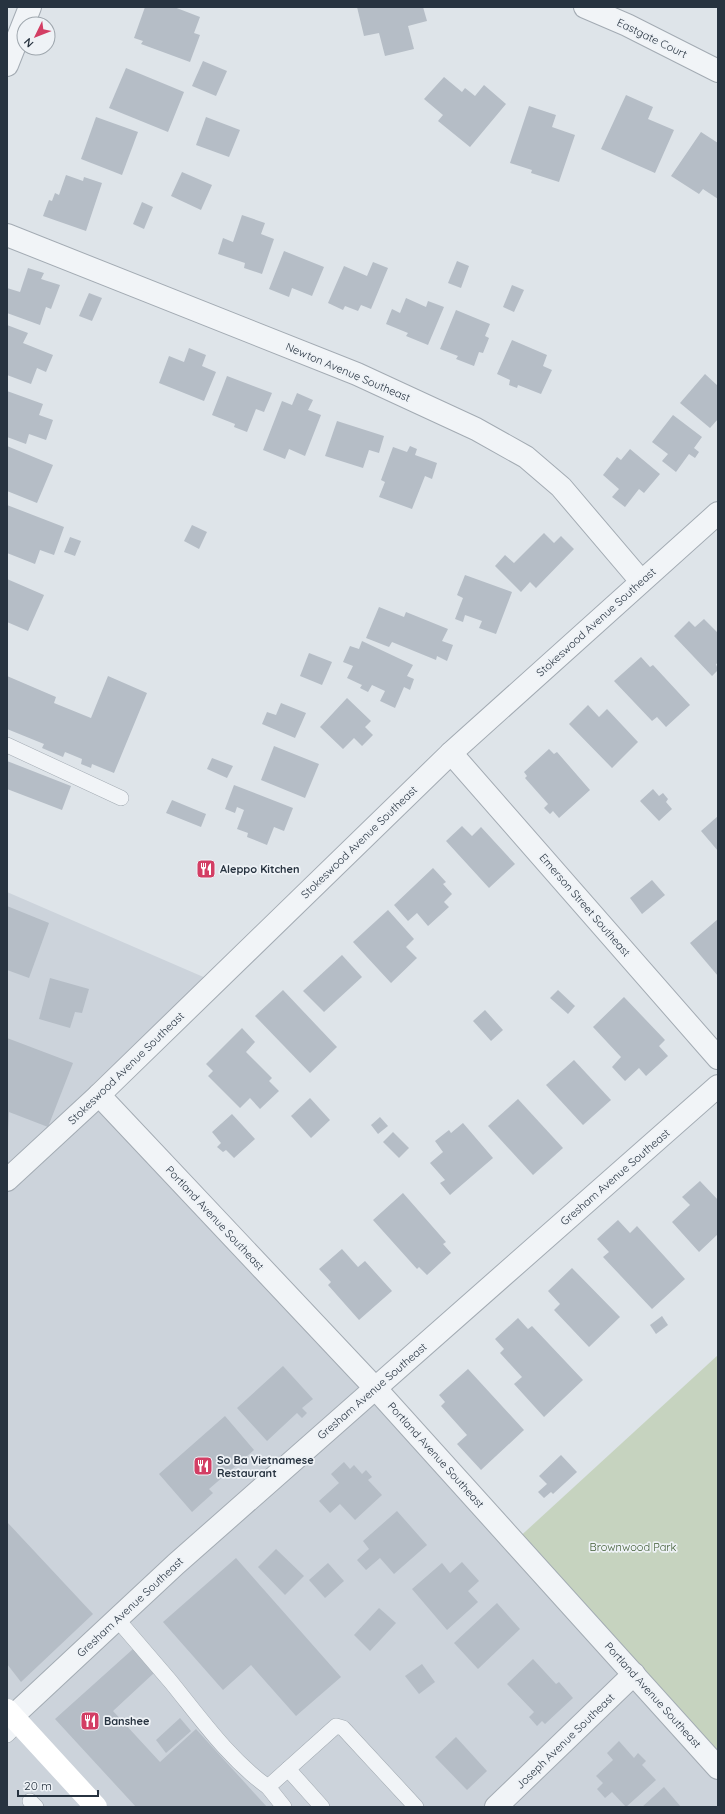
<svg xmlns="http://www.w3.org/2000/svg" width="725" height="1814" viewBox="0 0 725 1814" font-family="Quicksand,sans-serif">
<rect width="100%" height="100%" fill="#dee4e9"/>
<!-- built -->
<path fill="#ccd3db" d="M7 892 215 982 99 1095 718 1768V1807H7Z"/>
<!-- green -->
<path fill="#c6d3bf" d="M718 1355V1768L514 1542Z"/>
<!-- building -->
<g fill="#b5bdc6">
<path d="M145 7H174L200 17 194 33 200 35 190 62 141 44 143 41 134 38Z"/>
<path d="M357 7H423L427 21 408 26 414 49 385 56 379 33 364 36Z"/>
<path d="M203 61 227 71 216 96 192 86Z"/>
<path d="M126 68 184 92 168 132 109 108Z"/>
<path d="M444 77 462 92 465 88 475 96 484 85 506 104 470 147 438 121 443 115 424 99Z"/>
<path d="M626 95 653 107 648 119 674 130 655 173 601 149Z"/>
<path d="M529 106 556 115 552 127 575 135 559 182 531 173 532 170 510 163Z"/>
<path d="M96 117 138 132 122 175 81 159Z"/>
<path d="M206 117 240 130 229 157 196 145Z"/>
<path d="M701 132 718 143V199L703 189 699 194 671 176Z"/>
<path d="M182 172 212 185 201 210 171 196Z"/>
<path d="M66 175 83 181 84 177 102 183 86 231 43 216 49 200 52 201 55 193 59 195Z"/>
<path d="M142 202 153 207 144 229 133 224Z"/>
<path d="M242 215 265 223 261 234 274 239 262 274 244 268 245 263 218 254 223 238 233 242Z"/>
<path d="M284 251 324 267 312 296 292 288 289 297 269 289Z"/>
<path d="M457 261 469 266 461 288 448 283Z"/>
<path d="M373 262 388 268 371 309 361 305 358 311 345 306 343 310 328 303 344 266 367 276Z"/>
<path d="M28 268 44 273 41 279 60 285 51 309 46 307 40 325 7 313V288L20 292Z"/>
<path d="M512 285 524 290 514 312 503 307Z"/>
<path d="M89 293 102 298 92 321 79 316Z"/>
<path d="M406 298 426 307 428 301 444 307 428 345 406 336 408 333 386 324 392 309 400 313Z"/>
<path d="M456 310 490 324 485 336 489 338 483 353 479 352 474 366 456 359 458 356 440 349Z"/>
<path d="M7 325 28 333 23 343 53 355 46 372 37 368 31 384 7 375Z"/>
<path d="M512 340 547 355 543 366 552 370 541 394 518 385 517 388 509 385 510 380 497 374Z"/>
<path d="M189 348 206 355 202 366 216 372 204 401 159 383 169 356 184 362Z"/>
<path d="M705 374 718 386V419L710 428 680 403Z"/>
<path d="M227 376 272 393 264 412 256 409 247 432 234 427 235 424 212 415Z"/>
<path d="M7 391 43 404 39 415 53 420 46 440 29 434 26 444 7 437Z"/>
<path d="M297 393 313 400 308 410 321 415 305 456 289 449 285 459 263 450 282 401 292 405Z"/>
<path d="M673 415 702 437 694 448 699 452 695 458 689 454 676 472 662 461 668 454 652 442Z"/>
<path d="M337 421 384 436 379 453 369 450 363 468 325 456Z"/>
<path d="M7 446 53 465 37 503 7 491Z"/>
<path d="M410 446 417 449 415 455 437 463 432 479 425 476 412 509 379 497 385 482 381 480 393 447 407 452Z"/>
<path d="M630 449 660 474 644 493 639 489 625 507 612 497 619 489 603 475 617 457 621 460Z"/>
<path d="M7 505 64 527 54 555 40 550 35 564 7 553Z"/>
<path d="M192 525 207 532 199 549 184 541Z"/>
<path d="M544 533 554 543 561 536 574 549 536 588 530 582 521 592 495 566 505 555 514 563Z"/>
<path d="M70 537 81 541 75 556 64 552Z"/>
<path d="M465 575 512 592 496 634 479 628 482 621 465 615 463 622 455 619 463 598 457 595Z"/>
<path d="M7 579 44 595 28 631 7 622Z"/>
<path d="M379 607 404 617 406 612 448 629 442 641 453 645 447 661 437 656 436 660 392 642 389 647 366 638Z"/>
<path d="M704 619 718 633V663L716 664 718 670 712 676 674 636 689 621 695 627Z"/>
<path d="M362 641 413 665 407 676 414 679 410 690 404 687 395 708 380 701 385 691 372 685 368 692 360 688 362 685 347 678 353 666 343 662 350 646 359 649Z"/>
<path d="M309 653 332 662 322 685 300 676Z"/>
<path d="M641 657 650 667 653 665 690 705 666 727 657 717 652 721 614 681Z"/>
<path d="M7 676 56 697 54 703 91 718 108 676 147 693 114 773 92 764 91 768 81 764 82 759 65 752 63 757 42 748 44 744 7 729Z"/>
<path d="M347 698 371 721 365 727 373 735 362 746 354 738 343 749 320 727Z"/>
<path d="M281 703 306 713 295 738 262 724 267 712 276 715Z"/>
<path d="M588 705 599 717 607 709 638 742 612 768 569 724Z"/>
<path d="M274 746 319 764 305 798 261 780Z"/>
<path d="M549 749 554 754 557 752 590 790 559 818 553 811 550 814 544 808 548 804 525 778 527 776 524 772Z"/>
<path d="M212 758 233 766 227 778 207 769Z"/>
<path d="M7 761 71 786 62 810 7 789Z"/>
<path d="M234 785 293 808 284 831 274 827 267 845 247 837 248 833 237 829 244 810 237 807 235 813 225 809Z"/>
<path d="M653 789 659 796 663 793 668 799 666 802 672 809 659 821 640 801Z"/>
<path d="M172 800 206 814 201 827 166 813Z"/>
<path d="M718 816V851L701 831Z"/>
<path d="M462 826 472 836 481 827 515 864 489 888 446 841Z"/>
<path d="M433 868 446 882 443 884 452 894 444 902 449 907 428 926 417 913 408 921 394 905Z"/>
<path d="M652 880 665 895 642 914 630 898Z"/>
<path d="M7 906 49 923 29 978 7 970Z"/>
<path d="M388 910 414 939 406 947 417 958 391 983 353 942Z"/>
<path d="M718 919V976L690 943Z"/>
<path d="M342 955 362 977 324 1012 303 991Z"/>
<path d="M50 978 89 989 82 1013 75 1012 70 1028 39 1019Z"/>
<path d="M283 990 337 1047 310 1073 255 1016Z"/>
<path d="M558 990 575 1006 568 1014 550 998Z"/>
<path d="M624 997 665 1040 659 1046 668 1056 646 1076 639 1068 625 1081 612 1067 621 1057 593 1027Z"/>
<path d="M485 1010 503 1030 491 1041 473 1021Z"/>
<path d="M242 1028 255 1042 246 1052 272 1078 269 1081 279 1091 260 1109 250 1098 240 1108 208 1076 213 1071 206 1064Z"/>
<path d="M7 1038 73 1063 48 1127 9 1112 8 1132H7Z"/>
<path d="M574 1060 611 1100 583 1125 546 1085Z"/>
<path d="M310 1098 330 1120 311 1138 291 1116Z"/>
<path d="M518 1099 563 1148 533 1175 488 1126Z"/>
<path d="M232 1114 255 1139 234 1158 226 1150 223 1152 217 1147 221 1143 212 1132Z"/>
<path d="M380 1117 388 1126 378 1134 371 1125Z"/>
<path d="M463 1123 493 1158 450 1195 440 1183 445 1180 430 1163 443 1152 435 1141 449 1130 451 1133Z"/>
<path d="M393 1132 409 1148 399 1158 383 1142Z"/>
<path d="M700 1181 718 1200V1234L699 1252 672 1222 690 1205 682 1197Z"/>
<path d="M403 1193 446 1242 443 1244 451 1253 427 1275 419 1267 417 1269 373 1220Z"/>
<path d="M618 1220 630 1233 637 1226 685 1279 652 1309 603 1257 609 1252 597 1239Z"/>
<path d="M342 1249 358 1267 365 1261 392 1291 359 1320 328 1285 331 1282 319 1269Z"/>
<path d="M572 1268 620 1317 589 1347 554 1310 560 1304 548 1291Z"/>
<path d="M662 1316 668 1325 656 1334 650 1325Z"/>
<path d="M518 1318 528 1329 532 1326 583 1380 544 1417 514 1384 522 1377 500 1353 504 1349 495 1339Z"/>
<path d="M283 1366 313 1399 302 1408 307 1413 302 1418 297 1413 267 1441 237 1408Z"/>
<path d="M468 1369 524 1430 481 1470 457 1444 467 1435 441 1406 445 1402 439 1395Z"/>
<path d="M225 1416 254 1450 209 1489 213 1493 192 1512 159 1474Z"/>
<path d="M561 1455 577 1472 553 1494 551 1492 544 1498 538 1492 547 1484 539 1476Z"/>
<path d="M344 1462 350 1469 354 1465 362 1474 366 1470 372 1477 368 1480 382 1495 355 1520 340 1504 330 1513 319 1501 339 1483 331 1474Z"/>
<path d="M397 1511 427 1545 394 1574 380 1558 366 1570 357 1560 369 1549 363 1541Z"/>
<path d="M7 1522 93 1614 21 1682 7 1664Z"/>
<path d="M276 1549 304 1576 285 1595 258 1567Z"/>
<path d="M236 1558 341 1677 296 1716 251 1665 223 1690 163 1622Z"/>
<path d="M462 1562 479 1581 468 1591 478 1602 447 1630 412 1589 442 1563 450 1573Z"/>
<path d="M328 1563 344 1581 325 1598 309 1580Z"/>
<path d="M497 1603 520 1629 478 1669 454 1643Z"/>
<path d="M379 1608 396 1623 370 1651 354 1635Z"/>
<path d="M133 1649 154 1673 113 1711 160 1762 196 1729 267 1807H136L55 1719Z"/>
<path d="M533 1659 556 1684 559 1682 573 1698 545 1724 542 1721 537 1726 529 1717 534 1712 507 1684Z"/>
<path d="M422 1664 435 1682 419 1694 405 1676Z"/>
<path d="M180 1718 191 1731 166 1753 156 1740Z"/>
<path d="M456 1737 487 1771 467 1790 435 1757Z"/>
<path d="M619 1741 634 1758 638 1753 646 1761 642 1765 656 1780 626 1807 612 1792 605 1798 597 1789 603 1783 596 1776 613 1760 607 1753Z"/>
<path d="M664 1787 681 1807H642Z"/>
</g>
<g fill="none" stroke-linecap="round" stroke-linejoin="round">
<!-- service casing -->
<g stroke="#a3abb3" stroke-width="16">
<g id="service">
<path d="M7 745 121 798"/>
<path d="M117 1619C135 1640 153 1661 171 1682 201 1719 229 1759 268 1787"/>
<path d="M7 1735 19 1723"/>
<path d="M288 1769 322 1807"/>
<path d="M30 1801 36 1807"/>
<path d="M284 1807 268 1787 336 1726 343 1728 416 1807"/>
</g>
</g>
<!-- minor casing -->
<g stroke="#a3abb3" stroke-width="24">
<g id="minor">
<path d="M585 7 627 25 718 71"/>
<path d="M7 235 357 374 476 429 526 457 561 487 641 581"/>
<path d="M451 753 718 1058"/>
<path d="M99 1095 376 1389 718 1768"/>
<path d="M7 1180 99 1095 451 753 718 513"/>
<path d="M13 1716 176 1564 718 1086"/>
<path d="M496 1807 634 1674"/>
</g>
</g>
<!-- tertiary casing -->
<g stroke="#a3abb3" stroke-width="24">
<path id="tertiary" d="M7 65 30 7"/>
</g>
<!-- service -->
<use href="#service" stroke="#f1f4f7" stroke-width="15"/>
<!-- minor -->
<use href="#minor" stroke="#f1f4f7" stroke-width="22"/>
<!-- tertiary -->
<use href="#tertiary" stroke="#f1f4f7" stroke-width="22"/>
<!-- secondary -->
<path stroke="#fff" stroke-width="22" d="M7 1710 96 1807"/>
</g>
<!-- icons -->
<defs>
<g id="restaurant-square" transform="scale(1)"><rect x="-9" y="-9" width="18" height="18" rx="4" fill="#d33e64" stroke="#eef2f6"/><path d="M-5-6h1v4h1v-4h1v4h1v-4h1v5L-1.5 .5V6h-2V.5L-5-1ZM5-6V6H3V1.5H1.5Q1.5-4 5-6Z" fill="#fff"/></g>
</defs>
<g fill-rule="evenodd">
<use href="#restaurant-square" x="206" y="869"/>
<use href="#restaurant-square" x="203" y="1466"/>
<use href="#restaurant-square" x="90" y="1721"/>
</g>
<g text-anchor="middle" stroke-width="3.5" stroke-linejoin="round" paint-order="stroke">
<!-- street labels -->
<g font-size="11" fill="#273340" stroke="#eef2f6">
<text transform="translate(652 38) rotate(26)" y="4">Eastgate Court</text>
<text transform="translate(348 372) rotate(23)" y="4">Newton Avenue Southeast</text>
<text transform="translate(596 622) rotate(-42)" y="4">Stokeswood Avenue Southeast</text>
<text transform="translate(359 842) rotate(-44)" y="4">Stokeswood Avenue Southeast</text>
<text transform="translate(585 905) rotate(49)" y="4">Emerson Street Southeast</text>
<text transform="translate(126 1068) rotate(-44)" y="4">Stokeswood Avenue Southeast</text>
<text transform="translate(615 1177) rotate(-41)" y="4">Gresham Avenue Southeast</text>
<text transform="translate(215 1218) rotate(47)" y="4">Portland Avenue Southeast</text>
<text transform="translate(372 1391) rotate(-41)" y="4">Gresham Avenue Southeast</text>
<text transform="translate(436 1455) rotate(48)" y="4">Portland Avenue Southeast</text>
<text transform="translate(130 1607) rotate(-43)" y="4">Gresham Avenue Southeast</text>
<text transform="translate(653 1695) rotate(48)" y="4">Portland Avenue Southeast</text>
<text transform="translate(565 1741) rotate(-44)" y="4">Joseph Avenue Southeast</text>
</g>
<!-- poi labels -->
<g font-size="11" font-weight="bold" fill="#273340" stroke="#eef2f6" text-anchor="start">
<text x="220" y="873">Aleppo Kitchen</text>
<text x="217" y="1464">So Ba Vietnamese<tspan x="217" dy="13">Restaurant</tspan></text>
<text x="104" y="1725">Banshee</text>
</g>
<!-- park labels -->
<g font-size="11" fill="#405c34" stroke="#eef2f6">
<text x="633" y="1551">Brownwood Park</text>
</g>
</g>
<!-- border -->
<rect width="725" height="1814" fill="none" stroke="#273340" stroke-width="16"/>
<!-- north arrow -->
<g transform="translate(36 36) rotate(227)"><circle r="19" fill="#eef2f6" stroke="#9ea6ad"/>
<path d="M0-3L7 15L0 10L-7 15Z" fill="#d33e64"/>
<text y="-6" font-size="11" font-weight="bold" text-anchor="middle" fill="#273340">N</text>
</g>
<!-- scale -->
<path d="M18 1790v6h80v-6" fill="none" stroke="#273340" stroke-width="2"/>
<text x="24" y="1790" font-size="12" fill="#273340" stroke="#eef2f6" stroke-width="3" paint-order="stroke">20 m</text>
</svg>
